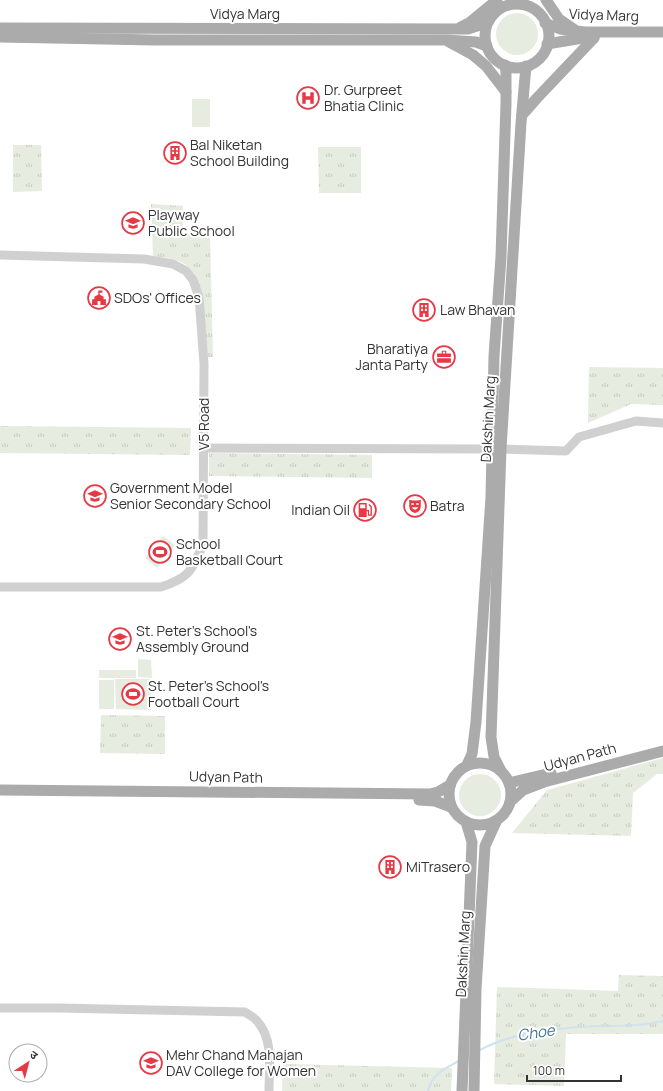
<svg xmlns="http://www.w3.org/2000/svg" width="663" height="1091" viewBox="0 0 663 1091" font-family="Manrope,'Noto Sans Devanagari',sans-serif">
<defs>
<pattern id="grass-tufts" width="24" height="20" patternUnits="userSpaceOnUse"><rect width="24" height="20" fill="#e6ecdf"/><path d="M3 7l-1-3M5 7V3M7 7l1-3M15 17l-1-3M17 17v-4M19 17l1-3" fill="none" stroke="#c6cbc0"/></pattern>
</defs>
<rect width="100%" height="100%" fill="#fff"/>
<!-- grass -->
<g fill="url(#grass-tufts)">
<path d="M13 145H41L42 191 13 192Z"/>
<path d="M318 147H361V193H319Z"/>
<path d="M151 204 183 206V233L210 234 213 357H207C205 334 204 291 192 272 185 259 166 257 153 257Z"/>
<path d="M589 367 663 368V405L631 404 588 423Z"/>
<path d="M0 426 191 428 190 455 0 453Z"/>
<path d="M209 453 372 455V478L209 476Z"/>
<path d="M101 715 165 716V754L100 753Z"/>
<path d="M663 758V774H657L633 793 631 836 512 833 547 790Z"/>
<path d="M619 975 663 976V1034H566L564 1086 494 1084 497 987 618 991Z"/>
<path d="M283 1064 452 1068 451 1091H282Z"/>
</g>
<!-- garden -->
<g fill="#e6ecdf">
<circle cx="517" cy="34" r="21"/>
<rect x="192" y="99" width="18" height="28"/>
<path d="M163 536 175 545 157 568 145 558Z"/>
<path d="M138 659 151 660 152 678 138 677Z"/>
<rect x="99" y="670" width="37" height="8"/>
<path d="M115 679H151V710L116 709Z"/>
<rect x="99" y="680" width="15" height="29"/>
<circle cx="480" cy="795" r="21"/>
</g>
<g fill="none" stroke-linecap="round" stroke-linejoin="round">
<!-- stream -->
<g stroke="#cfe2ee" stroke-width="2">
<path d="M478 1051C514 1031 558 1028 598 1026 620 1026 642 1026 663 1021"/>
<path d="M428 1091C432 1074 444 1069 459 1061"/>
</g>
<!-- minor -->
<g stroke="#d0d0d0" stroke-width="9">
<path d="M0 255 144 259 173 264 186 271 193 280 199 297 204 364 203 544C192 571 189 578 161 587H0"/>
<path d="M204 448 492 449"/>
<path d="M501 449 566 451 579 437 636 421 663 423"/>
<path d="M0 1008H59L245 1012C249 1015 254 1017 257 1021 274 1039 269 1069 269 1091"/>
</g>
<!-- major -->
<g stroke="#ababab" stroke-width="11">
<path d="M546 0 559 19 575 30"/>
<circle cx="517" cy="36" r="32"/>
<path d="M545 23 560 29 585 32H663"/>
<path d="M461 27 469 23 497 0"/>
<path d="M0 28 468 29 480 25 489 20"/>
<path d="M0 37 155 40H446L476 42 487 46"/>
<path d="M449 42 473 55 486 66 506 92"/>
<path d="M547 44 583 38H594"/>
<path d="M522 115 537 98 594 38"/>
<circle cx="480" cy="794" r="31"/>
<path d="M467 765 472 754 476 722 491 497 494 356 501 257 506 103V72L505 65"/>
<path d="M501 771 494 757 491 737 501 449 521 123 526 66"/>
<path d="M509 783 551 773"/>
<path d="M0 790 430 794 438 792 450 785"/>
<path d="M419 800 435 801 451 807"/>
<path d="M510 802 523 790 544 782 663 751"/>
<path d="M462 1091 472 842 466 822"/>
<path d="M474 1091 476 989 485 846 496 822"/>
</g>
</g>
<!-- icons -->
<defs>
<g id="hospital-ring" transform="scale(1.15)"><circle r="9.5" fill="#fff" stroke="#e63946" stroke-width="1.5"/><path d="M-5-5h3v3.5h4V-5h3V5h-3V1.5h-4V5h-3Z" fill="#e63946"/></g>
<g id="building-ring" transform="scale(1.15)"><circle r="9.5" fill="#fff" stroke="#e63946" stroke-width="1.5"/><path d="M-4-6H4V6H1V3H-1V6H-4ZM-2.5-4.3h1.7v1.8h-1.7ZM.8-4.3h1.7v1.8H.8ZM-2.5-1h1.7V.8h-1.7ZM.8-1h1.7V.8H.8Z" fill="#e63946"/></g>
<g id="school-ring" transform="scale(1.15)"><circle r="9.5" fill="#fff" stroke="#e63946" stroke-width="1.5"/><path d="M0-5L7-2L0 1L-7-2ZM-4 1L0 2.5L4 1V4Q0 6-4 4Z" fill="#e63946"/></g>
<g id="civic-ring" transform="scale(1.15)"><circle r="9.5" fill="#fff" stroke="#e63946" stroke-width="1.5"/><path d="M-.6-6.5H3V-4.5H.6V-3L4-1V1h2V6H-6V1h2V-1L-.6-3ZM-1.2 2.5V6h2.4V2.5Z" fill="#e63946"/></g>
<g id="office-ring" transform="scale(1.15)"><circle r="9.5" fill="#fff" stroke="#e63946" stroke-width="1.5"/><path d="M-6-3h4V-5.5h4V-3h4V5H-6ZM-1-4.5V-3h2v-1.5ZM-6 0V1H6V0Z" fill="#e63946"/></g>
<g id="theatre-ring" transform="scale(1.15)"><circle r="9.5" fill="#fff" stroke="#e63946" stroke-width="1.5"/><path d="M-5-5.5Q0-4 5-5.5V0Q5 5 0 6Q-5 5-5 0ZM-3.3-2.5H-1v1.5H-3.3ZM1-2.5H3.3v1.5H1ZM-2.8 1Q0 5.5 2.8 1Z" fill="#e63946"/></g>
<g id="fuel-ring" transform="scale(1.15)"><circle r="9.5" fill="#fff" stroke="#e63946" stroke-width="1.5"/><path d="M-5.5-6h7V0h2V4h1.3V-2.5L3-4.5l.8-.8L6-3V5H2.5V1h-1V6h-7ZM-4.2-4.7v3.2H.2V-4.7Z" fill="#e63946"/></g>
<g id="stadium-ring" transform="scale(1.15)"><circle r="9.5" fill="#fff" stroke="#e63946" stroke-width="1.5"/><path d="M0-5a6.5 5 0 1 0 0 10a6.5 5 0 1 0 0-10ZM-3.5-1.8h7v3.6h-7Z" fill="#e63946"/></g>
<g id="university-ring" transform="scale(1.15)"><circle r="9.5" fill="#fff" stroke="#e63946" stroke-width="1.5"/><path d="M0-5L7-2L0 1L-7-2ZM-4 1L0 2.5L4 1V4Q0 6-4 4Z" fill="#e63946"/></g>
</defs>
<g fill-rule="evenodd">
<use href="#hospital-ring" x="308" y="98"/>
<use href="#building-ring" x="175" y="153"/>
<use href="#school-ring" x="133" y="223"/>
<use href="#civic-ring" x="99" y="298"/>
<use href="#building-ring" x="424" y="310"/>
<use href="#office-ring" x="444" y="357"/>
<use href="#school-ring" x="95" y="496"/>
<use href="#theatre-ring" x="415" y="506"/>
<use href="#fuel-ring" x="365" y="510"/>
<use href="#stadium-ring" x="160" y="552"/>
<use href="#school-ring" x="120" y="639"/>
<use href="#stadium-ring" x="133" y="694"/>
<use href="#building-ring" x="390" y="867"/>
<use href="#university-ring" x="151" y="1063"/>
</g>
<g text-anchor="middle" stroke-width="4" stroke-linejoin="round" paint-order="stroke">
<!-- street labels -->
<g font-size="14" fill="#333" stroke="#fff">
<text x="245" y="19">Vidya Marg</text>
<text transform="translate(604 15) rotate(2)" y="5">Vidya Marg</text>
<text transform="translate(488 419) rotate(-87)" y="5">Dakshin Marg</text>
<text transform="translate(204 424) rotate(-90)" y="5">V5 Road</text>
<text transform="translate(580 757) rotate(-15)" y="5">Udyan Path</text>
<text transform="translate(226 777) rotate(1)" y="5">Udyan Path</text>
<text transform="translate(463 954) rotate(-87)" y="5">Dakshin Marg</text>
</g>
<!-- poi labels -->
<g font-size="14" fill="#333" stroke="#fff" text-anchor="start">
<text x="324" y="95">Dr. Gurpreet<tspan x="324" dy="16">Bhatia Clinic</tspan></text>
<text x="190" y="150">Bal Niketan<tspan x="190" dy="16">School Building</tspan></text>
<text x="148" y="220">Playway<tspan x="148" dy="16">Public School</tspan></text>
<text x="114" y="303">SDOs' Offices</text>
<text x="440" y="315">Law Bhavan</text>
<text x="428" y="354" text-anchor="end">Bharatiya<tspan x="428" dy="16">Janta Party</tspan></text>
<text x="110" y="493">Government Model<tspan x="110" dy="16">Senior Secondary School</tspan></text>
<text x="430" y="511">Batra</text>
<text x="350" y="515" text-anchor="end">Indian Oil</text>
<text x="176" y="549">School<tspan x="176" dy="16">Basketball Court</tspan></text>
<text x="136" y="636">St. Peter's School's<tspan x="136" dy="16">Assembly Ground</tspan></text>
<text x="148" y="691">St. Peter's School's<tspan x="148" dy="16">Football Court</tspan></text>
<text x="406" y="872">MiTrasero</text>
<text x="166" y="1060">Mehr Chand Mahajan<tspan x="166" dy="16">DAV College for Women</tspan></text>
</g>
<!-- water labels -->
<g font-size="15" font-style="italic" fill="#3f7597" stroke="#fff">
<text transform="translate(536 1033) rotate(-9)" y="5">Choe</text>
</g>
</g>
<!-- north arrow -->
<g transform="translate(28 1063) rotate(36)"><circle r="19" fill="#ffffff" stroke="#adadad"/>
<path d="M0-3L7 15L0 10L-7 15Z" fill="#e63946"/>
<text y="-6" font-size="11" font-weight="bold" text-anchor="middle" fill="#333333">उ</text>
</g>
<!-- scale -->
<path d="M527 1075v6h94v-6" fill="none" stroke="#333333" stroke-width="2"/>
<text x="533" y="1075" font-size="12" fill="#333333" stroke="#ffffff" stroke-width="3" paint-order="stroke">100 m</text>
</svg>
